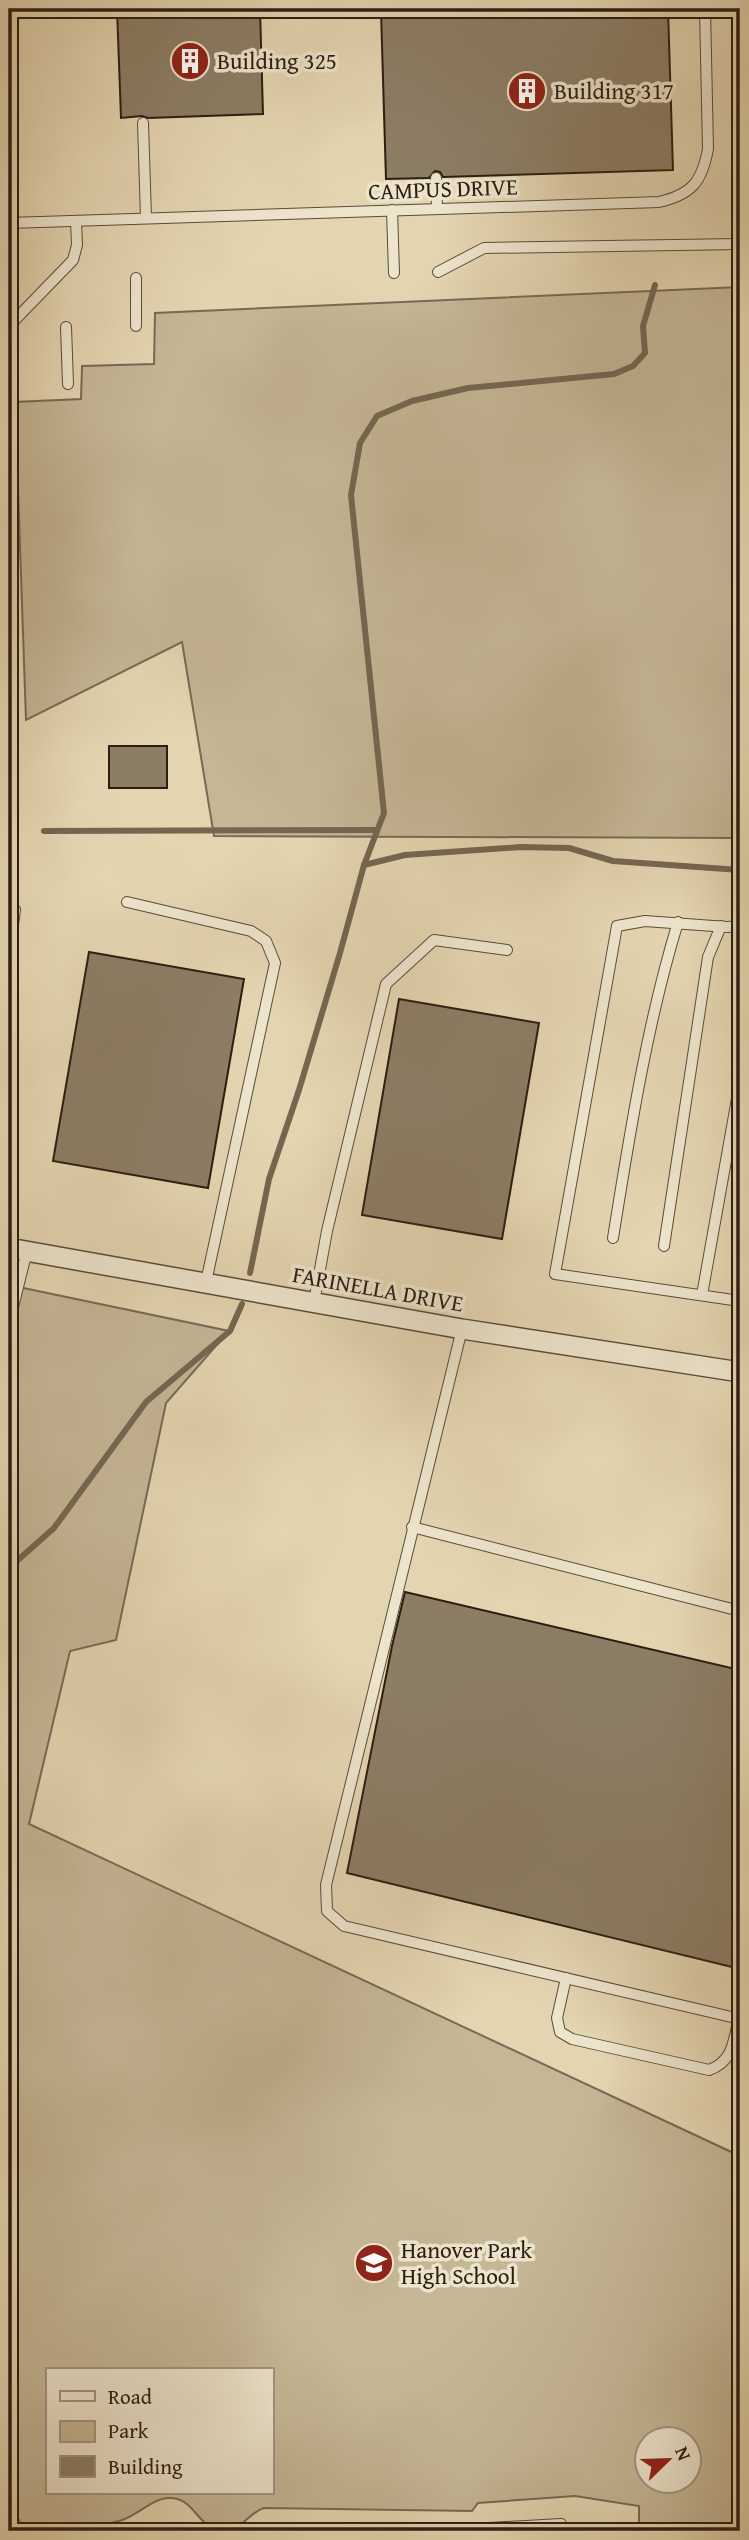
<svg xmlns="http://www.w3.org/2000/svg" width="749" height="2540" viewBox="0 0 749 2540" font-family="'Gentium Book Plus',serif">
<rect width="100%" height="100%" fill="#e4d5b1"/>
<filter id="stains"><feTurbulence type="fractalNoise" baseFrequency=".00286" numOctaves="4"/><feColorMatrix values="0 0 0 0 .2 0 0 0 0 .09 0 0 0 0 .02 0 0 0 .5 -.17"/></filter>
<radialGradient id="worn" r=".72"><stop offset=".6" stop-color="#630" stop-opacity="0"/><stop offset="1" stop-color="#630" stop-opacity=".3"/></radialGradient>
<!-- green -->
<g fill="#c5b696" stroke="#786a54" stroke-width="2" fill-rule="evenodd">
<path d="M740 287V838L214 836 182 642 26 720 15 402 81 399 82 366 154 364 155 313Z"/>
<path d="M9 1285 229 1331 166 1403 116 1640 70 1651 29 1824 740 2156V2531H639V2506L575 2496 478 2503 472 2511 264 2508C247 2513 239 2536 218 2530 198 2526 194 2499 171 2498 154 2497 138 2515 122 2520 101 2527 81 2528 59 2526L57 2531H9ZM47 2370H271V2493H47ZM648 2438H690V2480H648Z"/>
</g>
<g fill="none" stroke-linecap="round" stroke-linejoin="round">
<!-- stream -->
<g stroke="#756651" stroke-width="6">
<path d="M44 831 377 830"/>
<path d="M364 865 405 855 521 847 569 848 613 861 740 870"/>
<path d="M250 1273 269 1179 299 1090 340 953 364 865 384 813 351 495 360 443 377 416 412 401 468 388 614 374 633 366 645 353 643 326 655 285"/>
<path d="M9 1568 54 1528 146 1402 230 1331 242 1304"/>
</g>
</g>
<!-- building -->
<g fill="#8c7d65" stroke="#2c1d13" stroke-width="2">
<path d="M117 9H260L263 114 148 118 142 116 121 118Z"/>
<path d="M491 9H668L673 170 443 177 440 172 435 171 429 178 386 179 381 12Z"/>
<rect x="109" y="746" width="58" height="42"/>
<path d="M89 952 244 979 208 1188 53 1161Z"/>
<path d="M399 999 539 1023 502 1239 362 1215Z"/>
<path d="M405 1592 740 1670V1969L347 1873 392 1646Z"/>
</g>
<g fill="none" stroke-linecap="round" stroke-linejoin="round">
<!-- lane casing -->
<g stroke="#5a4b3a" stroke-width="12">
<g id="lane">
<path d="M143 123 146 218"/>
<path d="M436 178 437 209"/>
<path d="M392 210 394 273"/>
<path d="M9 223 659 202C693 194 702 181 708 149L705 9"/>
<path d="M438 272 484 248 740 244"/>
<path d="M136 278V326"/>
<path d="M9 326 73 260 77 245 76 221"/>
<path d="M66 327 68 384"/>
<path d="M127 902 251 931 266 941 275 963 206 1282"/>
<path d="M9 906 15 910 9 954"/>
<path d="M740 926 727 927 645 921 617 926 555 1274 740 1301"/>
<path d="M613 1238C630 1132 647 1024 678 922"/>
<path d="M664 1246 708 957 721 926"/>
<path d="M702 1295 740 1082"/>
<path d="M314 1302 327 1231 386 984 434 940 507 950"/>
<path d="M9 1323 27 1251"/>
<path d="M462 1329 326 1885 327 1911 344 1926 740 2019"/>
<path d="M412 1527 740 1611"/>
<path d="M566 1978 557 2018 560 2032 572 2039 709 2070C734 2061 733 2041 739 2018"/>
<path d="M9 2514 20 2531"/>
<path d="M435 2531 561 2524 562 2531"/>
</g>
</g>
<!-- street casing -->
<g stroke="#5a4b3a" stroke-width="22">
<path id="street" d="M9 1248 462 1329 740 1372"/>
</g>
<!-- lane -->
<use href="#lane" stroke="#ede4cc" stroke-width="10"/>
<!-- street -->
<use href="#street" stroke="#ede4cc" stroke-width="19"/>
</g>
<!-- icons -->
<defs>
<g id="building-disc" transform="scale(2.0125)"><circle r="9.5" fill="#8f2418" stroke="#ede4cc"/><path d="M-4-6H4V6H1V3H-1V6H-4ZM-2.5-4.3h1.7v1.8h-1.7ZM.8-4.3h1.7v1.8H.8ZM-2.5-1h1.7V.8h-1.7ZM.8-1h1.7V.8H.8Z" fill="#fff"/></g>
<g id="school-disc" transform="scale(2.0125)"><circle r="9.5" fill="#8f2418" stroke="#ede4cc"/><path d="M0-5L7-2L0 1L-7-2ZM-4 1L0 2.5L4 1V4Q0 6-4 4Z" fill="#fff"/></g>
</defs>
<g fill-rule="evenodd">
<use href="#building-disc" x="190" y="61"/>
<use href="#building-disc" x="527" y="91"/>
<use href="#school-disc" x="374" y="2263"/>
</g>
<g text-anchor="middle" stroke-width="7" stroke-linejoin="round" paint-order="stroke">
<!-- poi labels -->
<g font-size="23" fill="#2c1d13" stroke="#ede4cc" text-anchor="start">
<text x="217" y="69">Building 325</text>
<text x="554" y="99">Building 317</text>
<text x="401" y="2258">Hanover Park<tspan x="401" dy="26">High School</tspan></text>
</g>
<!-- street labels -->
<g font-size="23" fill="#2c1d13" stroke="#ede4cc">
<text transform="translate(443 189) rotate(-2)" y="8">CAMPUS DRIVE</text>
<text transform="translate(378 1289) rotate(10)" y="8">FARINELLA DRIVE</text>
</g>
</g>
<!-- margin -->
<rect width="749" height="2540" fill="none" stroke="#e4d5b1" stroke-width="35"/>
<rect x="10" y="10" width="728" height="2519" fill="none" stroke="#2c1d13" stroke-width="3.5"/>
<rect x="18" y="18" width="714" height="2505" fill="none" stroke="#2c1d13" stroke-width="2"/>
<!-- legend -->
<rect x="46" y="2368" width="228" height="126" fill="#ede4cc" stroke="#a09482" stroke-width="2"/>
<rect x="60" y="2391" width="35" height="10" fill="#ede4cc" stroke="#a09482" stroke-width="2"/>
<text x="108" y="2404" font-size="21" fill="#2c1d13">Road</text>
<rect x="60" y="2421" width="35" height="21" fill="#c5b696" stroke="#a09482" stroke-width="2"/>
<text x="108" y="2438" font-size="21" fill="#2c1d13">Park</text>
<rect x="60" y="2456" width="35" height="21" fill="#8c7d65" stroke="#a09482" stroke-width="2"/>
<text x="108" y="2474" font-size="21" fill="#2c1d13">Building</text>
<!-- north arrow -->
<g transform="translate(668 2460) rotate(67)"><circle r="33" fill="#ede4cc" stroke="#a09482" stroke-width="2"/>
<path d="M0-5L12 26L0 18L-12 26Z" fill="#8f2418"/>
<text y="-10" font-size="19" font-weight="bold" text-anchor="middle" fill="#2c1d13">N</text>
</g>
<rect width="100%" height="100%" filter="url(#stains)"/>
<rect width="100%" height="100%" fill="url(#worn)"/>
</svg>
